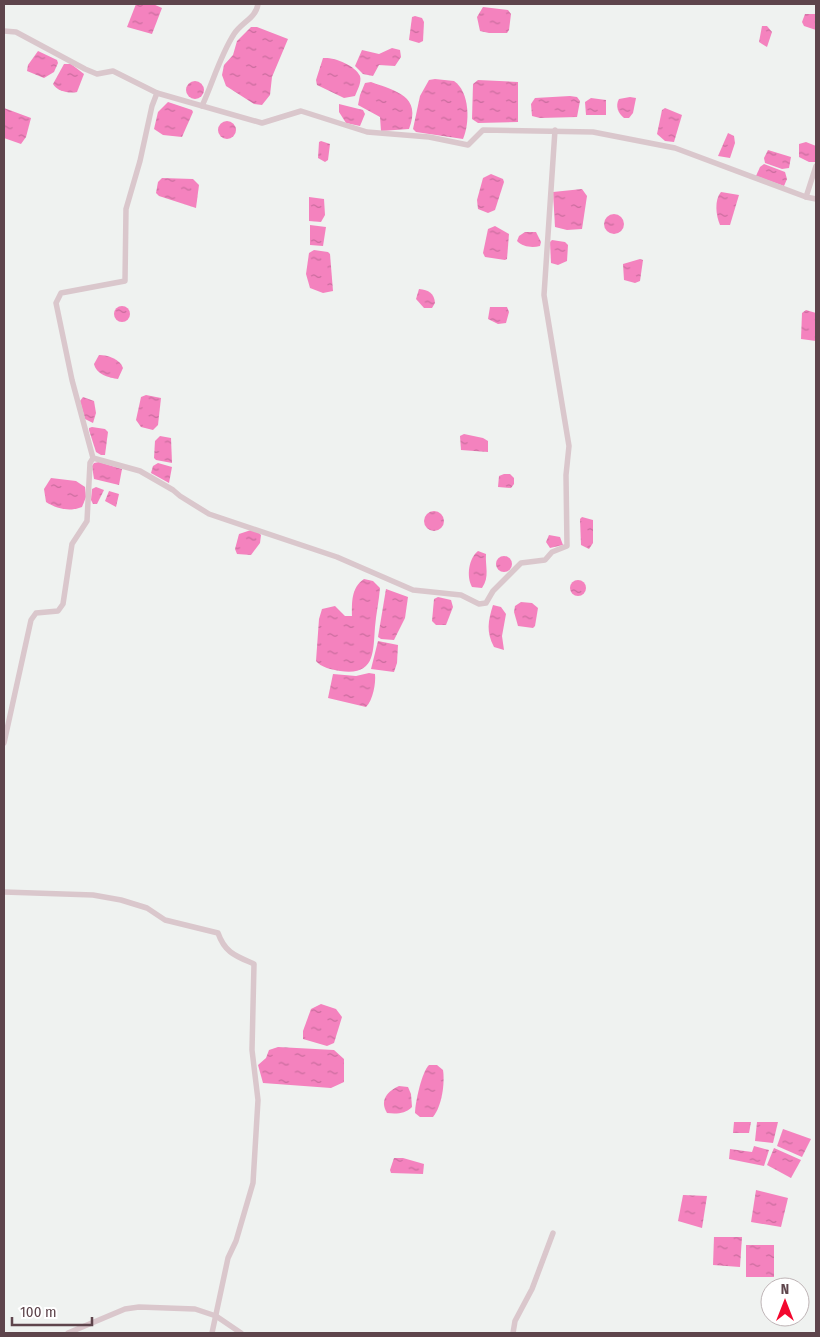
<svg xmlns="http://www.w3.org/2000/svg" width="820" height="1337" viewBox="0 0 820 1337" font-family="'Fira Sans Condensed',sans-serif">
<defs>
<pattern id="water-ripples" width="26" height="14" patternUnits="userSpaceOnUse" patternTransform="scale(1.25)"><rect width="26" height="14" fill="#f482be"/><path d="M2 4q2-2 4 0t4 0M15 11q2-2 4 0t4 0" fill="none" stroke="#c96c9d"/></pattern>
</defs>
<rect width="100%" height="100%" fill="#eff2f0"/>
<!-- water -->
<g fill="url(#water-ripples)">
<path d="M136 4H153L162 8 152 34 127 27Z"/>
<path d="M483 7 508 10 511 14 509 30 507 33H489L480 31 477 17Z"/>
<path d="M805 14H816V30L804 26 802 22Z"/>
<path d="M415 16 422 18 424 22 423 41 419 43 409 40 412 17Z"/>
<path d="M762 26H767L772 32 767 47 759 42Z"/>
<path d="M251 27H257L288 39 272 77 270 95 262 105 254 104 226 86 222 75 224 65 233 55 237 41Z"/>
<path d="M392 48 400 50 401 57 395 66 379 65 373 76 363 74 355 66 362 50 379 54Z"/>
<path d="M38 51 57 60 58 63 54 72 44 78 27 71 28 65Z"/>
<path d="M323 58C334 57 355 65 360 76 362 82 357 91 355 96L344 98 317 85 316 80Z"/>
<path d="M64 64H71L84 74 77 92C69 94 57 91 53 84Z"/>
<path d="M435 79 454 81C470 92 470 123 463 139L416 132 413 129 420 96 429 80Z"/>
<path d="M478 80 518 82V122L478 123 472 119 473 84Z"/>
<circle cx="195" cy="90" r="9"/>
<path d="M371 82C396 91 422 96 409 129L381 131 380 117 358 105 360 95 365 83Z"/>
<path d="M570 96 577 97 580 101 577 117 540 118 532 116 531 104 535 98Z"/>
<path d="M630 97 636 98 633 113 629 118H624C618 113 615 106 619 99Z"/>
<path d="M591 98 606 100V115H586L585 102Z"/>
<path d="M168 102 192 110 193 112 182 137 163 135 154 129 158 112Z"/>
<path d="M339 104 363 110 365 114 360 126 346 123 339 112Z"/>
<path d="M4 108 31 118 26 137 21 144 4 138Z"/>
<path d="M665 108 682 115 674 142 665 141 657 134 662 110Z"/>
<circle cx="227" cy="130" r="9"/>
<path d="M728 133 734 136 735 143 730 158 718 156Z"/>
<path d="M321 141 330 144 328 160 325 162 318 158 319 142Z"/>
<path d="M806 142 816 146V162H809L799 157V144Z"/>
<path d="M768 150 791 157 789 168 782 169 765 163 764 158Z"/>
<path d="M764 164 785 172 787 179 784 186 756 176 760 167Z"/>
<path d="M491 174 503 179 504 182 495 210 488 213 478 209 477 200 483 178Z"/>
<path d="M162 178 193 179 199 185 196 208 159 196 156 193 158 182Z"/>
<path d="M582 189 587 196 582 229 567 230 555 227 553 192Z"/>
<path d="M721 192 739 195 730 225H720C716 216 714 200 721 192Z"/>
<path d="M309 197 324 199 325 215 321 222 309 221Z"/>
<circle cx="614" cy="224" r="10"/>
<path d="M310 225 326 227 323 246 310 245Z"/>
<path d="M495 226 509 234 507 259 505 260 485 257 483 253 488 229Z"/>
<path d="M525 232H536L541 242 540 246C532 248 523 247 517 241L519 236Z"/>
<path d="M552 240 565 242 568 245 567 261 558 265 551 263 550 242Z"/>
<path d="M314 250 328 252 330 254 333 291 323 293 310 288 306 274 309 253Z"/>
<path d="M640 259 643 260 640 281 635 283 624 280 623 264Z"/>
<path d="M419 289C429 290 434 293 435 303L432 308H424L416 299Z"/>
<circle cx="122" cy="314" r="8"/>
<path d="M490 307H507L509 312 506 323 498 324 488 319Z"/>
<path d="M806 310 816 313V341L801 339 802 313Z"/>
<path d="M99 355C108 355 120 359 123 368L118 379C109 378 96 374 94 364Z"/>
<path d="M146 395 161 398 158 425 153 430 141 427 136 420 141 397Z"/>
<path d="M83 397 94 401 96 413 93 423 85 419 80 401Z"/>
<path d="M92 427 105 429 108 432 105 455H101L96 452 89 430V428Z"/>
<path d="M464 434 483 438 488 441V452L461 450 460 436Z"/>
<path d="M160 436 171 438 172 463 156 460 154 458 155 441Z"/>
<path d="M99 462 122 469 119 485 94 479 92 466 94 463Z"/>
<path d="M158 463 172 467 169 483 151 473 153 466Z"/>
<path d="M504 474H510L514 478V484L511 488 498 487 499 476Z"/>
<path d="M51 478 76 481 85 487 86 497 82 507C70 512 57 509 46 502L44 489Z"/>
<path d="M96 487 104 490 97 504H93L91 500 92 489Z"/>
<path d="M109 491 119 494 116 507 105 501Z"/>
<circle cx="434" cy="521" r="10"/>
<path d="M582 517 593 520V543L589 549 581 545 580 519Z"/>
<path d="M251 530 258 532 261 535 260 543 251 555 237 554 235 549 239 534Z"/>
<path d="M549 535 560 537 563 545 550 548 546 542Z"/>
<path d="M478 551 486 554C485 566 490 577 482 588L472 587C466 576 469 558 478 551Z"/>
<circle cx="504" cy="564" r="8"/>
<path d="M364 579 373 581 380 588C379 601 376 614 375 627 373 653 375 676 340 671 333 670 320 667 316 661L319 619 322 609 335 606 345 616H352C352 602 351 588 364 579Z"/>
<circle cx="578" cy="588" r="8"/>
<path d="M386 589 408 597 405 618 394 640 381 639 378 637Z"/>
<path d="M438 597 451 600 453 607 446 625H436L432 621 434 599Z"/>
<path d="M521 602 532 603 538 608 535 626 533 628 518 626 514 612 515 606Z"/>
<path d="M493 605 501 607 506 614 502 636 504 650 494 647C486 632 488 621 493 605Z"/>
<path d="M378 641 398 645 397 663 394 672 371 669Z"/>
<path d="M369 673 375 674C376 683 373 700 366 707L328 698 333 674 356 676Z"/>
<path d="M321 1004 336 1009 342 1017 334 1043 327 1046 303 1039V1031L311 1009Z"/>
<path d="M278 1047 334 1050 344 1059V1082L331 1088 263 1083 258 1065 266 1058 269 1050Z"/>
<path d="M429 1065H437L443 1070C445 1083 442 1106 433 1117H420L415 1113C415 1103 422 1071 429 1065Z"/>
<path d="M399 1086 408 1087 411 1094 412 1107C405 1114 396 1114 387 1113 379 1100 388 1091 399 1086Z"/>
<path d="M734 1122H751L749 1133H733Z"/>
<path d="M757 1122H778L773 1143 755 1141Z"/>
<path d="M783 1129 811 1139 802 1157 777 1146Z"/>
<path d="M754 1146 769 1150 764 1166 729 1159 730 1149 752 1152Z"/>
<path d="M774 1148 801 1160 791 1178 767 1165Z"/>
<path d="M394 1158H403L424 1164 423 1174 391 1173 390 1170Z"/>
<path d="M756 1190 788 1198 781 1227 751 1222Z"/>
<path d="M683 1195 707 1196 702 1228 678 1221Z"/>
<path d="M714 1237H742L740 1267 713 1265Z"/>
<rect x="746" y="1245" width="28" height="32"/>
</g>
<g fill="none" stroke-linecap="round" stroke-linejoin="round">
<!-- minor -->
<g stroke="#dac7cc" stroke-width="5.5">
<path d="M4 31 16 32 85 69 97 74 113 71 157 93 262 123 301 111 367 132 429 137 468 145 483 130 593 132 675 148 806 197 816 199"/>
<path d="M157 93 152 106 140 161 126 209 125 281 61 293 56 303 72 380 93 458 140 471 173 490 180 496 209 514 337 557 413 590 461 595 479 604 486 603 493 591 521 563 545 560 552 552 567 546 566 475 569 446 544 295 555 130"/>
<path d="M202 106C213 82 220 56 234 34 242 22 256 18 258 4"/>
<path d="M806 197 816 166"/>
<path d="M4 743 31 620 36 613 58 611 63 604 72 544 87 521 90 463 93 458"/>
<path d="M4 892 93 895 121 900 147 908 165 920 218 933C225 953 236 956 254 964L252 1050 258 1100 253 1183 236 1241 228 1258 212 1333"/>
<path d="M68 1333 125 1309 139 1307 195 1309 216 1316 241 1333"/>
<path d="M513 1333 515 1321 532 1289 553 1233"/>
</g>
</g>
<!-- border -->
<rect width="820" height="1337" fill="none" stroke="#5e454c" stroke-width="10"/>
<!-- north arrow -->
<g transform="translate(785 1302)"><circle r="24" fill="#ffffff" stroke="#bfb5b7"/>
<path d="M0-4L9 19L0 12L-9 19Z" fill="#f3082f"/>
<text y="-8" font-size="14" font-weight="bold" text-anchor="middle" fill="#5e454c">N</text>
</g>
<!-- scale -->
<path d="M12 1317v8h80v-8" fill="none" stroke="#5e454c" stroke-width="2.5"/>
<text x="20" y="1317" font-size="15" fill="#5e454c" stroke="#ffffff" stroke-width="4" paint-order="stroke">100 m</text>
</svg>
